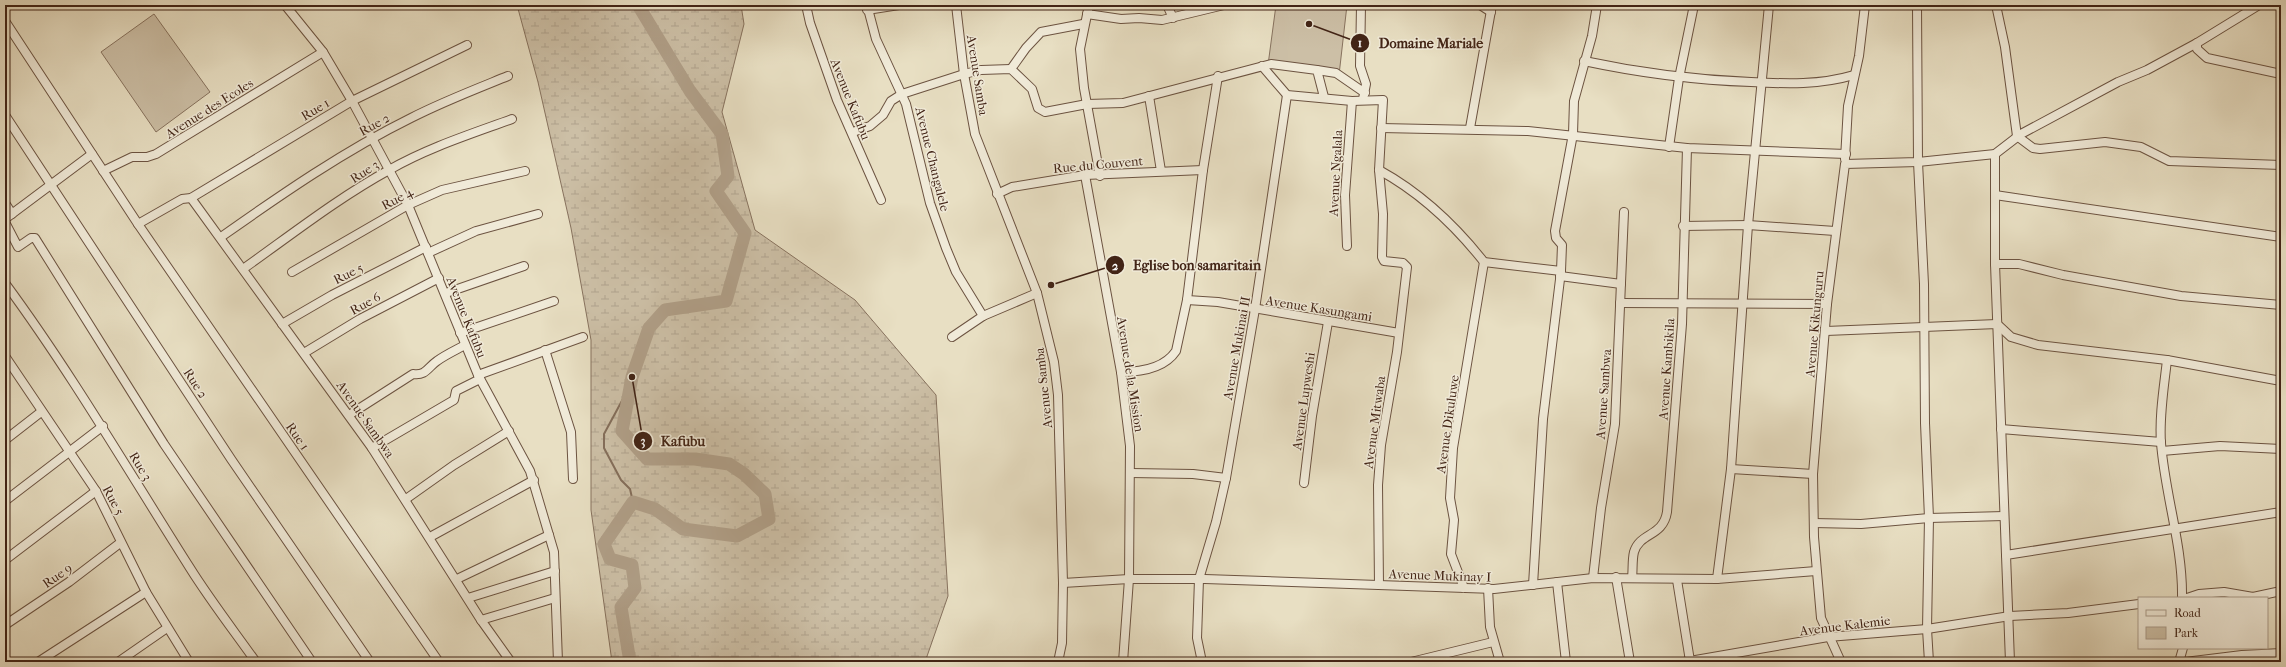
<svg xmlns="http://www.w3.org/2000/svg" width="2286" height="667" viewBox="0 0 2286 667" font-family="'IM FELL French Canon',serif">
<defs>
<pattern id="wetland-marsh" width="20" height="14" patternUnits="userSpaceOnUse"><rect width="20" height="14" fill="#ccbfa6"/><path d="M1 5h8M5 5V1M11 12h8M15 12V8" fill="none" stroke="#b0a48e"/></pattern>
</defs>
<rect width="100%" height="100%" fill="#e8dfc3"/>
<filter id="stains"><feTurbulence type="fractalNoise" baseFrequency=".005" numOctaves="4"/><feColorMatrix values="0 0 0 0 .2 0 0 0 0 .09 0 0 0 0 .02 0 0 0 .5 -.17"/></filter>
<radialGradient id="worn" r=".72"><stop offset=".6" stop-color="#630" stop-opacity="0"/><stop offset="1" stop-color="#630" stop-opacity=".3"/></radialGradient>
<!-- wetland -->
<path fill="url(#wetland-marsh)" stroke="#87725e" d="M517 5H741L744 24 722 112 755 230 855 300 936 395 948 596 925 662H612L591 510V340L571 228 538 82Z"/>
<!-- green -->
<g fill="#ccbfa6" stroke="#87725e">
<path d="M1276 5H1347L1339 75 1268 65Z"/>
<path d="M154 14 210 92 156 132 101 52Z"/>
</g>
<g fill="none" stroke-linecap="round" stroke-linejoin="round">
<!-- stream -->
<path stroke="#846e5a" stroke-width="2" d="M631 384 604 434V448L621 480 630 489 633 502"/>
<!-- river -->
<path stroke="#b09f88" stroke-width="13" d="M630 662 621 607 635 588 632 565 610 559 604 544 633 502 655 509 683 529 737 536 769 519 765 494 744 474 729 464 695 459H647L622 431 632 377 649 328 665 310 726 301 745 233 716 191 728 176 722 134 690 91 638 5"/>
<!-- minor casing -->
<g stroke="#6c5341" stroke-width="10">
<g id="minor">
<path d="M285 5 323 52 352 101 408 205 478 375 530 471 554 552 558 662"/>
<path d="M806 5 810 23 837 100 881 200"/>
<path d="M867 5 876 39 906 104 930 203 946 248 956 272 983 316"/>
<path d="M956 5 964 74 975 134 1037 293 1054 362 1058 395 1063 583 1062 643 1058 662"/>
<path d="M1089 5 1080 49 1084 88 1100 176"/>
<path d="M1167 5 1173 18"/>
<path d="M1361 5 1360 66 1366 84 1363 99"/>
<path d="M1480 5 1491 12"/>
<path d="M1917 5 1918 162 1924 284 1925 423 1929 518 1927 629 1929 662"/>
<path d="M1996 5 2005 47 2017 136"/>
<path d="M867 10 899 5"/>
<path d="M1087 14 1121 19 1139 18 1162 20 1224 5"/>
<path d="M5 21 138 224 439 662"/>
<path d="M2197 43V49L2207 58 2281 74"/>
<path d="M1584 61C1640 73 1695 80 1751 82 1787 84 1820 85 1854 75"/>
<path d="M1262 66 1287 95 1352 101 1383 100 1379 170 1383 214 1382 257 1384 261 1403 263 1407 267 1397 352 1381 445 1378 485 1379 585"/>
<path d="M1011 69 1026 48 1041 32 1083 24"/>
<path d="M1317 70 1336 73 1365 93"/>
<path d="M1149 96 1161 171"/>
<path d="M5 115 231 459 370 662"/>
<path d="M1381 128 1528 131 1687 148 1846 154"/>
<path d="M1470 128 1492 5"/>
<path d="M853 132 870 126 883 115 891 101 902 94 964 74 981 70 1011 69 1032 89 1038 108 1045 112 1087 104 1123 103 1271 64 1317 70 1324 97"/>
<path d="M2017 136 2033 148 2040 149 2105 142 2141 147 2169 161 2281 165"/>
<path d="M1669 147 1679 78 1694 5"/>
<path d="M1995 154V264L2006 555"/>
<path d="M1845 159 1848 106 1859 56 1865 5"/>
<path d="M1379 170C1421 193 1454 224 1484 262L1561 271 1543 419 1533 585"/>
<path d="M103 171 132 157H147L156 154 323 52"/>
<path d="M1085 175 1121 372 1130 446 1129 579 1123 662"/>
<path d="M997 194 1012 187 1085 175 1203 170"/>
<path d="M1995 195 2281 237"/>
<path d="M191 198 372 448 481 620 511 662"/>
<path d="M5 203 12 214"/>
<path d="M5 219 92 154"/>
<path d="M5 222 18 247 31 238H35L164 444 312 662"/>
<path d="M138 224 182 199 191 198 352 101 467 45"/>
<path d="M1683 226 1748 225 1835 231"/>
<path d="M221 237C282 194 344 151 411 118 442 102 476 89 508 76"/>
<path d="M1347 246 1345 195 1352 101"/>
<path d="M428 253 476 231 538 214"/>
<path d="M1995 264H2019L2063 275 2181 296 2281 305"/>
<path d="M243 269C291 235 338 198 389 170 427 148 471 134 512 119"/>
<path d="M1561 271 1562 245 1556 238 1555 231 1573 134 1574 101 1592 36 1597 5"/>
<path d="M292 272 408 205 442 190 525 171"/>
<path d="M1560 276 1621 284"/>
<path d="M5 283C72 374 129 472 190 568 210 600 234 631 256 662"/>
<path d="M446 293 524 266"/>
<path d="M1187 300 1218 302 1399 333"/>
<path d="M1620 303 1827 304"/>
<path d="M282 324 332 295 426 247"/>
<path d="M1826 331 1997 324 2011 337 2038 345 2167 360 2281 381"/>
<path d="M460 333 554 301"/>
<path d="M952 337 983 316 1037 293"/>
<path d="M545 350 571 432 573 479"/>
<path d="M304 353 360 319 439 278"/>
<path d="M5 356 96 491 146 592 189 662"/>
<path d="M2167 360C2164 387 2159 416 2161 443 2165 495 2183 546 2182 598"/>
<path d="M1121 372C1141 372 1164 369 1176 351L1187 300 1203 170 1218 76"/>
<path d="M478 375 583 337"/>
<path d="M349 415 413 374C426 376 428 367 437 361 445 355 456 350 465 345"/>
<path d="M2001 429 2161 442"/>
<path d="M5 440 41 412"/>
<path d="M372 448 454 400 456 391 480 379"/>
<path d="M2162 451 2220 446 2281 449"/>
<path d="M1731 469 1813 474"/>
<path d="M1131 473 1193 474 1226 478"/>
<path d="M1304 483 1312 416 1328 322"/>
<path d="M406 499 454 465 509 431"/>
<path d="M5 501 103 426"/>
<path d="M1814 523 1861 524 1929 518 2004 516"/>
<path d="M430 537 534 480"/>
<path d="M5 560 96 491"/>
<path d="M1616 577 1630 662"/>
<path d="M1593 578 1601 508 1615 424 1624 212"/>
<path d="M1632 578C1633 570 1632 560 1634 552 1640 532 1663 537 1667 512L1682 324 1687 148"/>
<path d="M457 579 549 535"/>
<path d="M1717 579 1731 469 1748 225 1769 5"/>
<path d="M1677 580 1690 661"/>
<path d="M1557 582 1566 662"/>
<path d="M1063 583 1129 579H1205L1494 589 1593 578 1717 579 1816 571"/>
<path d="M1464 588 1451 554 1454 520 1450 498 1453 448 1484 262"/>
<path d="M1488 588 1490 627 1500 662"/>
<path d="M468 598 555 571"/>
<path d="M2187 598 2199 594 2224 592 2253 597 2281 591"/>
<path d="M481 620 555 598"/>
<path d="M5 625 69 582 120 543"/>
<path d="M38 662 146 592"/>
<path d="M118 662 167 628"/>
<path d="M1202 662 1197 638 1199 579 1216 522 1226 478 1255 309 1287 95"/>
<path d="M1411 662 1493 642"/>
<path d="M1684 662 1828 637 1927 629 2010 616 2068 613 2139 604"/>
<path d="M1841 662 1821 618 1814 537 1813 474 1827 304 1845 164 1918 162 1995 154 2021 134 2118 82 2147 70 2197 43 2259 5"/>
<path d="M2010 662 2006 555 2281 512"/>
<path d="M2179 662 2183 648"/>
<path d="M2185 662 2242 655 2281 653"/>
</g>
</g>
<!-- minor -->
<use href="#minor" stroke="#f0ead8" stroke-width="8"/>
</g>
<g text-anchor="middle" stroke-width="3" stroke-linejoin="round" paint-order="stroke">
<!-- street labels -->
<g font-size="13" fill="#422416" stroke="#f0ead8">
<text transform="translate(978 75) rotate(81)" y="5">Avenue Samba</text>
<text transform="translate(851 99) rotate(68)" y="5">Avenue Kafubu</text>
<text transform="translate(209 108) rotate(-32)" y="5">Avenue des Ecoles</text>
<text transform="translate(315 109) rotate(-31)" y="5">Rue 1</text>
<text transform="translate(374 124) rotate(-29)" y="5">Rue 2</text>
<text transform="translate(933 159) rotate(76)" y="5">Avenue Changalele</text>
<text transform="translate(1098 164) rotate(-5)" y="5">Rue du Couvent</text>
<text transform="translate(364 171) rotate(-33)" y="5">Rue 3</text>
<text transform="translate(1335 173) rotate(-87)" y="5">Avenue Ngalala</text>
<text transform="translate(397 198) rotate(-28)" y="5">Rue 4</text>
<text transform="translate(348 273) rotate(-27)" y="5">Rue 5</text>
<text transform="translate(365 303) rotate(-29)" y="5">Rue 6</text>
<text transform="translate(1319 308) rotate(9)" y="5">Avenue Kasungami</text>
<text transform="translate(467 317) rotate(68)" y="5">Avenue Kafubu</text>
<text transform="translate(1814 324) rotate(-85)" y="5">Avenue Kikunguru</text>
<text transform="translate(1236 348) rotate(-80)" y="5">Avenue Mukinai II</text>
<text transform="translate(1666 369) rotate(-86)" y="5">Avenue Kambikila</text>
<text transform="translate(1131 374) rotate(81)" y="5">Avenue de la Mission</text>
<text transform="translate(196 383) rotate(57)" y="5">Rue 2</text>
<text transform="translate(1043 388) rotate(-96)" y="5">Avenue Samba</text>
<text transform="translate(1603 394) rotate(-86)" y="5">Avenue Sambwa</text>
<text transform="translate(1303 401) rotate(-82)" y="5">Avenue Lupweshi</text>
<text transform="translate(366 419) rotate(55)" y="5">Avenue Sambwa</text>
<text transform="translate(1374 422) rotate(-82)" y="5">Avenue Mitwaba</text>
<text transform="translate(1447 424) rotate(-82)" y="5">Avenue Dikuluwe</text>
<text transform="translate(298 436) rotate(55)" y="5">Rue 1</text>
<text transform="translate(141 466) rotate(59)" y="5">Rue 3</text>
<text transform="translate(114 500) rotate(62)" y="5">Rue 5</text>
<text transform="translate(57 575) rotate(-35)" y="5">Rue 9</text>
<text transform="translate(1440 575) rotate(2)" y="5">Avenue Mukinay I</text>
<text transform="translate(1845 625) rotate(-7)" y="5">Avenue Kalemie</text>
</g>
</g>
<!-- callouts -->
<path fill="none" stroke="#422416" stroke-width="1.5" d="M1309 24L1360 43M1051 285L1115 265M632 377L643 441"/>
<g fill="#422416" stroke="#f0ead8" stroke-width="1.5">
<circle cx="1309" cy="24" r="4"/>
<circle cx="1051" cy="285" r="4"/>
<circle cx="632" cy="377" r="4"/>
<circle cx="1360" cy="43" r="10"/>
<circle cx="1115" cy="265" r="10"/>
<circle cx="643" cy="441" r="10"/>
</g>
<g font-size="12" text-anchor="middle" font-weight="bold" fill="#fff">
<text x="1360" y="47">1</text>
<text x="1115" y="270">2</text>
<text x="643" y="445">3</text>
</g>
<g font-size="14" text-anchor="middle" font-weight="bold" fill="#422416" stroke="#f0ead8" stroke-width="3" stroke-linejoin="round" paint-order="stroke">
<text x="1431" y="48">Domaine Mariale</text>
<text x="1197" y="270">Eglise bon samaritain</text>
<text x="683" y="446">Kafubu</text>
</g>
<!-- margin -->
<rect width="2286" height="667" fill="none" stroke="#e8dfc3" stroke-width="20"/>
<rect x="6" y="6" width="2274" height="655" fill="none" stroke="#422416" stroke-width="2"/>
<rect x="10" y="10" width="2266" height="647" fill="none" stroke="#422416"/>
<!-- legend -->
<rect x="2138" y="597" width="130" height="52" fill="#f0ead8" stroke="#aa9b8a"/>
<rect x="2146" y="610" width="20" height="6" fill="#f0ead8" stroke="#aa9b8a"/>
<text x="2174" y="617" font-size="12" fill="#422416">Road</text>
<rect x="2146" y="627" width="20" height="12" fill="#ccbfa6" stroke="#aa9b8a"/>
<text x="2174" y="637" font-size="12" fill="#422416">Park</text>
<rect width="100%" height="100%" filter="url(#stains)"/>
<rect width="100%" height="100%" fill="url(#worn)"/>
</svg>
